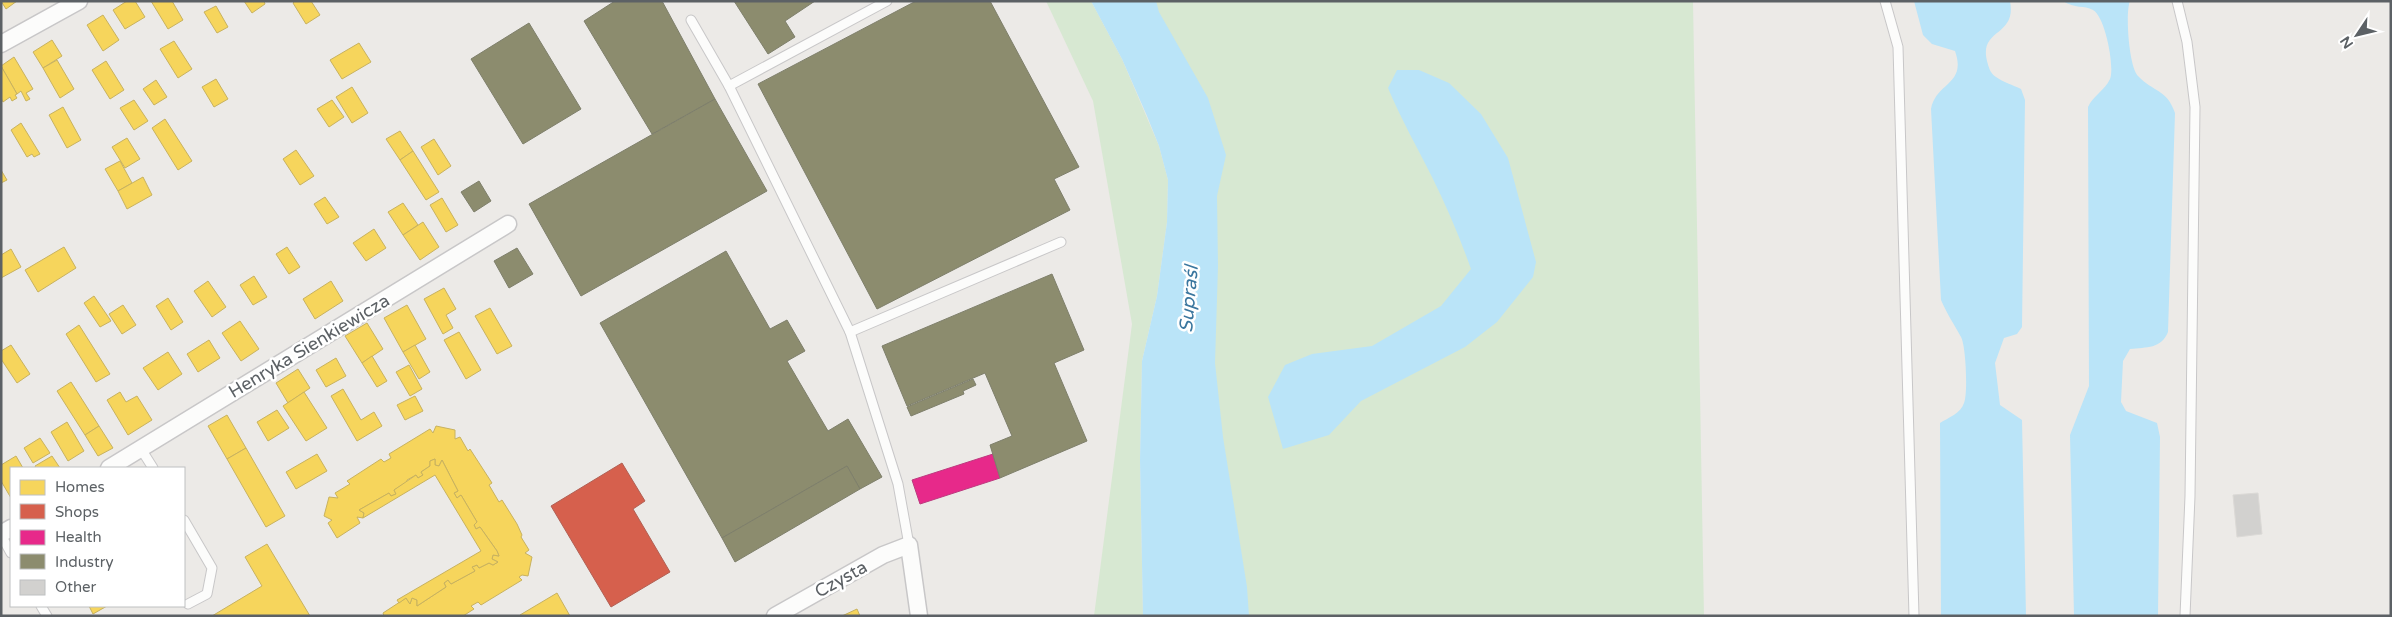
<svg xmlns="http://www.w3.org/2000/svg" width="2392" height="617" viewBox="0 0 2392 617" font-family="'Varela Round',sans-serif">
<rect width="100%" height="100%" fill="#eceae7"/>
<!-- green -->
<g fill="#d7e8d2">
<path d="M1046 1H1091L1122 59 1159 146 1168 180 1167 222 1157 296 1142 361 1140 460 1143 616H1094L1132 324 1093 101Z"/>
<path d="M1123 1H1693L1704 616H1227L1204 354 1209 145Z"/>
</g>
<!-- water -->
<g fill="#bae4f8">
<path d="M1091 1H1156L1159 12 1208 98 1226 155 1217 196 1218 266 1215 363 1223 437 1247 587 1249 616H1143L1140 460 1142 361 1157 296 1167 222 1168 180 1159 146 1147 116 1122 59Z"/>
<path d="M1914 1H2010C2017 37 1979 28 1987 61 1989 68 1990 73 1996 77 2003 82 2013 85 2021 89L2025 100 2022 327 2017 334 2004 338 1995 363 2000 405 2022 420 2026 616H1941L1940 423C1948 418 1961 413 1964 403 1968 394 1966 346 1961 337 1954 324 1947 314 1941 300L1931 109C1936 82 1967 85 1955 51L1932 44 1923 35Z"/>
<path d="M2063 1H2130C2125 13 2129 67 2138 76 2153 92 2167 89 2175 113L2168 332C2161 349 2147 347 2130 349L2123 361 2121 402 2126 411 2157 423 2160 437 2158 616H2074L2070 435 2089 386 2088 107C2093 96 2105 90 2110 79 2115 67 2105 16 2093 10 2084 5 2075 9 2063 1Z"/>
<path d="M1397 70H1419L1449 83 1481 114 1508 158 1536 262 1533 277 1497 322 1465 347 1361 401 1329 435 1283 449 1268 397 1285 365 1312 354 1372 346 1441 306 1471 269C1460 238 1447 207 1432 177 1417 147 1401 119 1388 88Z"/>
</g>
<!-- homes -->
<g fill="#f6d55c" stroke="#c8b25f">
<path d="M1 1H17L6 9Z"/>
<path d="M127 1H135L145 17 125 29 113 10Z"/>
<path d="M151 1H172L183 20 168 29Z"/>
<path d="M244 1H264L265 4 252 13Z"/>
<path d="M295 1H311L320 15 306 24 293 3Z"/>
<path d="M216 6 228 27 217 33 204 12Z"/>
<path d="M103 15 119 40 103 51 87 25Z"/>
<path d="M52 40 62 56 43 68 33 52Z"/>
<path d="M174 41 192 69 178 78 160 49Z"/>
<path d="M359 43 371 62 342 79 330 60Z"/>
<path d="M14 57 33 89 26 93 30 99 26 101 21 91 17 94 1 66Z"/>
<path d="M57 60 74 89 60 98 43 68Z"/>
<path d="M106 61 124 90 110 99 92 70Z"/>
<path d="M1 66 17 94 15 95 17 98 12 101 10 97 3 102 1 98Z"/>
<path d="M216 79 228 99 214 107 202 87Z"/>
<path d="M156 80 167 97 154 105 143 89Z"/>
<path d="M352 87 368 113 352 123 336 97Z"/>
<path d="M134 100 148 121 134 130 120 108Z"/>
<path d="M332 100 344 117 329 127 317 109Z"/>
<path d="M63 107 81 140 67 148 49 115Z"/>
<path d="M165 119 192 161 178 170 152 128Z"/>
<path d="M21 123 40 154 34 157 32 154 27 157 11 130Z"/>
<path d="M400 131 413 151 400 160 386 139Z"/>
<path d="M127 138 140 159 125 168 112 147Z"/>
<path d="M434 139 451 166 438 175 421 147Z"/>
<path d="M296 150 314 176 300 185 283 159Z"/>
<path d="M413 151 439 192 426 200 400 160Z"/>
<path d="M120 161 132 183 118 191 105 169Z"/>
<path d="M1 170 7 180 1 183Z"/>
<path d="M143 177 152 195 127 209 118 191Z"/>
<path d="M325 197 339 217 327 224 314 204Z"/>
<path d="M442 198 458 225 446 232 430 205Z"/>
<path d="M403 203 418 225 403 235 388 212Z"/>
<path d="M423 222 439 247 420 260 403 235Z"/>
<path d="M374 229 386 248 366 261 353 243Z"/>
<path d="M64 247 76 268 38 292 25 270Z"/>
<path d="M287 247 300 267 289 274 276 254Z"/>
<path d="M11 249 21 267 1 278V255Z"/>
<path d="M254 276 267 297 253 305 240 285Z"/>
<path d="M208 281 226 307 212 317 194 291Z"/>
<path d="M331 281 343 301 315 319 303 299Z"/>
<path d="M444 288 456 309 446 315 453 328 443 334 424 299Z"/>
<path d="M94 296 111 321 100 327 84 303Z"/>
<path d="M168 298 183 322 171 330 156 306Z"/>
<path d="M123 305 136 325 122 334 109 314Z"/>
<path d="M407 305 426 339 403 352 384 318Z"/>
<path d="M490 308 512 346 497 354 475 316Z"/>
<path d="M240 321 259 349 241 361 222 333Z"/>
<path d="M367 323 383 349 362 363 345 336Z"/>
<path d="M79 325 110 374 96 382 66 334Z"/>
<path d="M459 332 481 370 466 379 444 340Z"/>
<path d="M209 340 220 358 198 372 187 354Z"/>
<path d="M11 345 30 374 17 383 1 359V351Z"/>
<path d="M415 345 430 372 419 379 403 352Z"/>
<path d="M168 352 182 374 158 390 143 368Z"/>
<path d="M372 356 387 381 377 387 362 363Z"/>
<path d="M336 358 346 376 326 387 316 370Z"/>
<path d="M409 365 422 389 410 396 396 372Z"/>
<path d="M298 369 310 388 288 403 276 383Z"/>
<path d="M71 382 99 426 85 435 57 391Z"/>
<path d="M343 389 361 420 374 412 382 426 357 441 331 396Z"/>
<path d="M120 392 126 402 137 396 152 420 128 435 107 400Z"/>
<path d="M304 392 327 428 306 441 283 406Z"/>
<path d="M415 396 423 411 405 420 397 405Z"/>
<path d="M277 410 289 428 268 441 257 422Z"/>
<path d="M227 415 246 448 227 459 208 426Z"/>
<path d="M67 422 84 451 68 461 51 432Z"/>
<path d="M99 426 113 448 98 456 85 435Z"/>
<path d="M436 426 455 430V439L460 437 468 451 470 449 492 483 489 485 499 502 502 500 517 524 522 535 521 537 529 550 525 553 532 557 528 576 522 575 519 577 522 580 481 605 478 602 471 606 474 609 463 616H384L383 613 406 598 410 604 412 598 417 600V606L446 587 444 583 448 580 451 584 475 571 472 567 477 565 479 568 489 563 493 565 498 562 492 559 493 555 499 556 497 551 480 527 476 529 474 525 477 522 461 495 457 498 454 493 458 491 442 460 439 466 435 465V459L430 461V466L421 472 423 475 418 478 416 475 407 480V482L394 490 396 494 391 496 389 493 359 510 364 513 363 518 357 517 360 523 337 538 328 523 332 520 324 516 329 497 338 498 335 493 350 484 347 481 381 459 384 462 391 458 389 454 430 429 433 433Z"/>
<path d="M40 438 50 453 33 463 24 448Z"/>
<path d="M246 448 285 516 266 527 227 459Z"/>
<path d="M317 454 327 471 296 489 286 472Z"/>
<path d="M16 456 23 468H11V498L1 481V465Z"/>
<path d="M52 456 60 468H36L35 466Z"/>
<path d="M435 459V465L439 466 442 460 444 464 458 491 454 493 457 498 461 495 477 522 474 525 476 529 480 527 497 551 499 556 493 555 492 559 498 562 493 565 489 563 479 568 477 565 472 567 475 571 451 584 448 580 444 583 446 587 417 606V600L412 598 410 604 406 598 399 603 397 600 481 551 435 475 363 518 364 513 359 510 389 493 391 496 396 494 394 490 416 475 418 478 423 475 421 472 430 466V461Z"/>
<path d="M267 544 310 616H212L262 586 245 557Z"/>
<path d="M557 593 570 616H521L520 615Z"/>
<path d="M89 606H107L93 614Z"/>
<path d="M857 609 860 616H842Z"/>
</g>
<!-- shops -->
<path fill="#d6604d" stroke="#b16054" d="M622 463 645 501 633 509 670 572 611 607 551 506Z"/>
<!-- health -->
<path fill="#e7298a" stroke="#bd3a7f" d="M993 454 1000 478 920 504 912 480Z"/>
<!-- industry -->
<g fill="#8c8c6e" stroke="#7e7f6b">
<path d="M615 1H662L715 99 652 134 584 21Z"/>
<path d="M734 1H815L785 21 795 37 768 54Z"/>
<path d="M916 1H990L1079 167 1054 179 1070 210 877 309 758 84Z"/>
<path d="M529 23 581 109 523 144 471 59Z"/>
<path d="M715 99 767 191 581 296 529 204Z"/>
<path d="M479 181 491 201 474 212 461 192Z"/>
<path d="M517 248 533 274 509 288 494 261Z"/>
<path d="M726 251 770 329 787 320 805 351 787 361 828 431 848 419 882 477 860 489 847 466 722 538 600 323Z"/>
<path d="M1052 274 1084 350 1054 363 1087 441 1000 478 990 445 1012 436 985 373 907 406 882 346Z"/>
<path d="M973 379 976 385 963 391 964 394 911 416 907 407Z"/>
<path d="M847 466 860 489 735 562 722 538Z"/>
</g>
<!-- building -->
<path fill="#d2d1cf" stroke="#dbd9d6" d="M2258 493 2262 534 2237 537 2233 495Z"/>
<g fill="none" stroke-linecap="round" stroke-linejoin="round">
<!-- lane casing -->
<g stroke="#c8c7c8" stroke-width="11">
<g id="lane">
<path d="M1885 1 1898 47 1914 616"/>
<path d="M2177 1 2187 42 2195 107 2190 496 2185 616"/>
<path d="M691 20 729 86 850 332 898 484 909 545"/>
<path d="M729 86 887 1"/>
<path d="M850 332 1061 242"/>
<path d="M141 449 153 468"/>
<path d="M184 520 212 568 207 594 188 604"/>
<path d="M1 535 11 553"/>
<path d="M41 606 47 616"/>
</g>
</g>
<!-- street casing -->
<g stroke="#c8c7c8" stroke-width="19">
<g id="street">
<path d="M1 44 79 1"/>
<path d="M109 468 508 224"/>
<path d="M1 534 11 528"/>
<path d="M775 616 883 555 909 545 919 616"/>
</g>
</g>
<!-- lane -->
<use href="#lane" stroke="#fcfcfb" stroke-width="9"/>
<!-- street -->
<use href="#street" stroke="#fcfcfb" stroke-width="16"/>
</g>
<g text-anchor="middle" stroke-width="5" stroke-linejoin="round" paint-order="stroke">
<!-- street labels -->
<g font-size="18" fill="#5c6165" stroke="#fff">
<text transform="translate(309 346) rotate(-31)" y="6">Henryka Sienkiewicza</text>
<text transform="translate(841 579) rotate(-29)" y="6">Czysta</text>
</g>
<!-- water labels -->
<g font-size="19" font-style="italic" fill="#3b779f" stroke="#fff">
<text transform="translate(1188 299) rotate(-85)" y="7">Supraśl</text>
</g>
</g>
<!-- border -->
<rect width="2392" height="617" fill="none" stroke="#5c6165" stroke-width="5"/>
<!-- legend -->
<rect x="10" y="467" width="175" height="140" fill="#ffffff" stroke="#bec0c1"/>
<rect x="20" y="480" width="25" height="15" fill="#f6d55c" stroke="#bec0c1"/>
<text x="55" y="492" font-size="15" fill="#5c6165">Homes</text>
<rect x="20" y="504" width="25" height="15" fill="#d6604d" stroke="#bec0c1"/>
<text x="55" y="517" font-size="15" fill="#5c6165">Shops</text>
<rect x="20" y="530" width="25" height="15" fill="#e7298a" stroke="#bec0c1"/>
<text x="55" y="542" font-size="15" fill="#5c6165">Health</text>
<rect x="20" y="554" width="25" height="15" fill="#8c8c6e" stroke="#bec0c1"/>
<text x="55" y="567" font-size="15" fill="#5c6165">Industry</text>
<rect x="20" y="580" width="25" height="15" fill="#d2d1cf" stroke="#bec0c1"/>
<text x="55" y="592" font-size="15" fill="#5c6165">Other</text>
<!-- north arrow -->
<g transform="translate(2357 35) rotate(235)" stroke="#ffffff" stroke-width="4" paint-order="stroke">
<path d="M0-4L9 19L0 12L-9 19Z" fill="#5c6165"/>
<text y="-8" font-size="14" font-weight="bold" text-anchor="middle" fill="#5c6165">N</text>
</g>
</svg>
